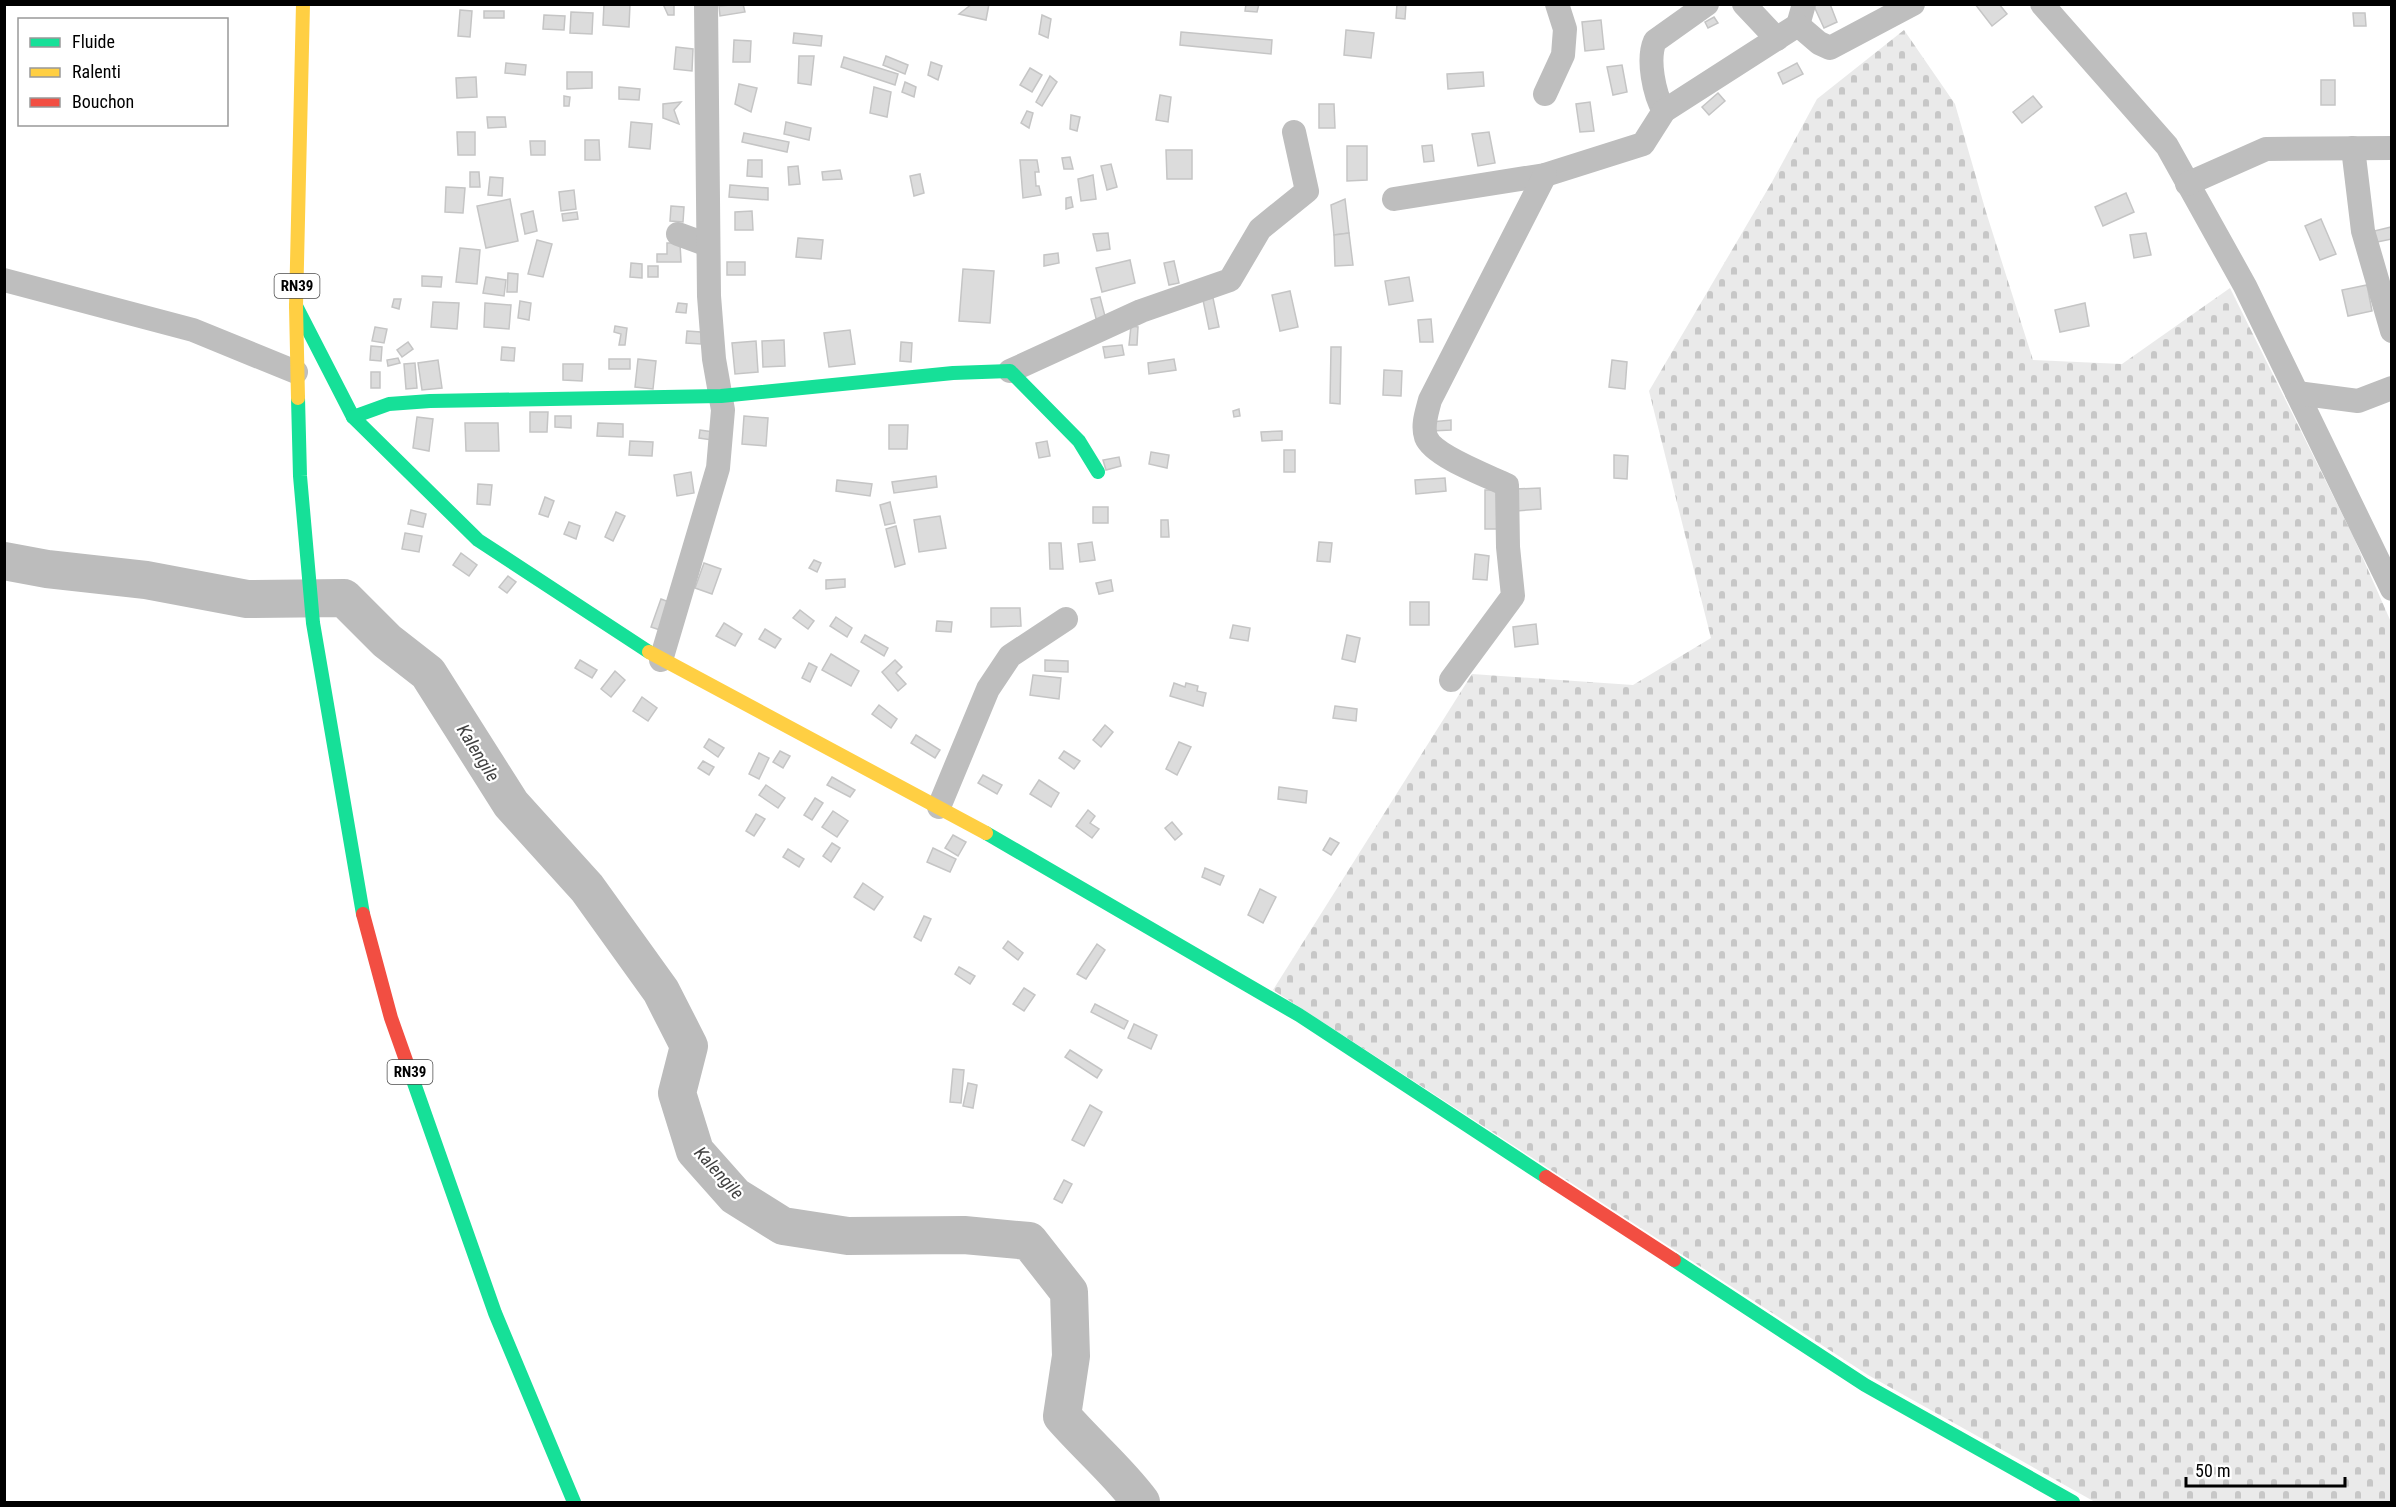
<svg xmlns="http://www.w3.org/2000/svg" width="2396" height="1507" viewBox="0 0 2396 1507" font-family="'Roboto Condensed',sans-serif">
<defs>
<pattern id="cemetery-stones" width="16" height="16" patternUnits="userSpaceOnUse" patternTransform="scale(1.5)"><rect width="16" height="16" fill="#eaeaea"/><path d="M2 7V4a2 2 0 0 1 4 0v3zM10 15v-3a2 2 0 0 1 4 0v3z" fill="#c7c7c7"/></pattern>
</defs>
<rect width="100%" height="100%" fill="#fff"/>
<!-- cemetery -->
<path fill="url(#cemetery-stones)" d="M1904 30 1955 104 1986 212 2033 360 2122 364 2230 288 2353 536 2391 622V1502H2095L1868 1375 1273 990 1472 674 1633 685 1711 638 1649 391 1772 182 1817 99Z"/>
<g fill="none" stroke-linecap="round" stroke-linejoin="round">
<!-- river -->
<path stroke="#bcbcbc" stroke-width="38" d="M4 561 47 569 146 580 247 599 344 598 387 641 428 673 511 804 587 888 661 991 689 1046 677 1093 695 1151 735 1196 783 1226 848 1236 964 1235 1029 1241 1069 1292 1071 1356 1062 1416C1088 1446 1118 1471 1141 1502"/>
</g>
<!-- building -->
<g fill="#dcdcdc" stroke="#c5c5c5" stroke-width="1.5">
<path d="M604 4H630L629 27 603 25Z"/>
<path d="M663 4H674V15H668Z"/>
<path d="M743 4 745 12 720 16 719 6Z"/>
<path d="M989 4 986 20 959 14 972 4Z"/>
<path d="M1246 4H1259L1257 12 1245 11Z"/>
<path d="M1397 4H1406L1405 19 1396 18Z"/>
<path d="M1813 4H1830L1837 22 1824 28Z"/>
<path d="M1975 4H1999L2007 14 1992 26Z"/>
<path d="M460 10 472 11 470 37 458 36Z"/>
<rect x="484" y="11" width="20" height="7"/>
<path d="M571 12 593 13 592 34 570 33Z"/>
<path d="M2353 13H2365L2366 26H2354Z"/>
<path d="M544 15 565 16 564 30 543 29Z"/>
<path d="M1042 15 1051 19 1048 38 1039 34Z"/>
<path d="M1714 17 1718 23 1708 28 1705 22Z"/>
<path d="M1601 20 1604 49 1585 51 1582 22Z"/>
<path d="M1346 30 1374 33 1371 58 1344 55Z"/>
<path d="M1181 32 1272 40 1271 54 1180 45Z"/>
<path d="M794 33 822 36 821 46 793 43Z"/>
<path d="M734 40 751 41 750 62H733Z"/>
<path d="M676 47 693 49 692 71 674 69Z"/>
<path d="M799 56H814L811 85 798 83Z"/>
<path d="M886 56 908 65 905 74 883 65Z"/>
<path d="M844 57 898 74 895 85 841 67Z"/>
<path d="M931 62 942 66 938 80 928 75Z"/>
<path d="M506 63 526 65 525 75 505 73Z"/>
<path d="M1797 63 1803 74 1783 84 1778 73Z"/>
<path d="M1622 65 1627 92 1613 95 1607 67Z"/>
<path d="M1030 68 1042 75 1032 92 1020 85Z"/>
<path d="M567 72H592V88L567 89Z"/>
<path d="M1483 72 1484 86 1448 89 1447 74Z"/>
<path d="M1050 76 1057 82 1042 106 1036 102Z"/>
<path d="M476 77 477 97 457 98 456 78Z"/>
<rect x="2321" y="80" width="14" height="25"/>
<path d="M905 82 916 87 914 97 902 92Z"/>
<path d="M739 84 757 88 751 112 735 104Z"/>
<path d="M619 87 640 89 639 100 619 99Z"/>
<path d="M874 87 891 92 887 117 870 113Z"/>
<path d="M1718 93 1725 101 1709 115 1702 107Z"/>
<path d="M1160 95 1171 97 1168 122 1156 120Z"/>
<path d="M564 96 570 97 569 106H564Z"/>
<path d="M2033 96 2042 107 2022 123 2013 112Z"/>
<path d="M681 102 674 110 679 124 663 118V104Z"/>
<path d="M1590 102 1594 131 1580 132 1576 104Z"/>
<path d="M1319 104H1334L1335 128H1319Z"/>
<path d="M1027 111 1033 113 1029 128 1021 123Z"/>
<path d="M1071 115 1080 117 1077 131 1070 129Z"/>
<path d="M487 117H505L506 127 488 128Z"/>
<path d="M631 122 652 124 650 149 629 147Z"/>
<path d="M786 122 811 128 809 140 784 134Z"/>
<path d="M457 132H475V155H458Z"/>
<path d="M1489 132 1495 163 1478 166 1472 134Z"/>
<path d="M744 133 789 142 787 152 742 142Z"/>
<path d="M585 140H599L600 160H585Z"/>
<path d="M530 141H545V155H531Z"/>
<path d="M1432 145 1434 161 1424 162 1422 146Z"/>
<path d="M1347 146H1367V180L1347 181Z"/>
<path d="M1166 150H1192V179H1167Z"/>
<path d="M1070 157 1073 169H1064L1062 158Z"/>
<path d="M748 160H762V177L747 176Z"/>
<path d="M1020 160H1037L1039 172H1035L1036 186H1039L1041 195 1023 198Z"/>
<path d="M1111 164 1117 187 1107 190 1101 166Z"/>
<path d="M798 166 800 184 789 185 788 167Z"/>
<path d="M840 170 842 179 823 180 822 172Z"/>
<path d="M470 172H479L480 187H470Z"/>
<path d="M920 174 924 193 914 196 910 176Z"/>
<path d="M1093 175 1096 199 1081 201 1078 179Z"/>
<path d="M490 177 503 178 502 196 488 195Z"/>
<path d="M730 185 768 188V200L729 197Z"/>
<path d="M446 187 465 188 463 213 445 212Z"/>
<path d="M574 190 576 209 561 211 559 192Z"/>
<path d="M2126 193 2134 212 2103 226 2095 207Z"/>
<path d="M1071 197 1073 207 1066 209V198Z"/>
<path d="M510 199 518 241 486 248 477 206Z"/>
<path d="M1345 199 1349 233 1334 235 1331 205Z"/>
<path d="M671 206 684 207 683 222 670 221Z"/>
<path d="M533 211 537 231 525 234 521 214Z"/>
<path d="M752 211 753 230H735V212Z"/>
<path d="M577 212 578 219 563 221 562 214Z"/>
<path d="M2321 219 2336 254 2320 260 2305 226Z"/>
<path d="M2391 227 2392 239 2372 243 2370 232Z"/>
<path d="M1108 233 1110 249 1097 251 1093 234Z"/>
<path d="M1349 233 1353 265 1335 266 1334 235Z"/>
<path d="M2146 233 2151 255 2134 258 2130 235Z"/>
<path d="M798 238 823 240 821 259 796 257Z"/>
<path d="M537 240 552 244 543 277 528 274Z"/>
<path d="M667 243H680L681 262H657V254H667Z"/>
<path d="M460 248 480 250 477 284 456 282Z"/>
<path d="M1058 253 1059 263 1044 266V255Z"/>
<path d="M1130 260 1135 283 1102 292 1096 268Z"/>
<path d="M1174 261 1179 283 1169 285 1164 263Z"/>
<rect x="727" y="262" width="18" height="13"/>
<path d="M631 263 642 264V278L630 277Z"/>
<rect x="648" y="266" width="10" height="11"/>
<path d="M963 269 994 271 990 323 959 321Z"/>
<path d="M508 273 518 274 517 292H507Z"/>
<path d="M422 276 442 277 441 287 422 286Z"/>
<path d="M486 277 506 280 504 296 483 293Z"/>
<path d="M1409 277 1413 301 1389 305 1385 281Z"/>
<path d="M2367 285 2372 311 2348 316 2342 290Z"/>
<path d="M1290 291 1298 327 1280 331 1272 295Z"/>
<path d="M1100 297 1106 320 1097 322 1091 299Z"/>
<path d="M1213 298 1219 327 1209 329 1203 300Z"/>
<path d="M394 299H401L399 309 392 307Z"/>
<path d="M520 301 531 303 529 320 518 318Z"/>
<path d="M433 302 459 303 457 329 431 327Z"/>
<path d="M485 303 511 305 509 329 484 327Z"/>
<path d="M678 303 687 304 686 313 676 312Z"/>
<path d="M2085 303 2089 326 2060 332 2055 310Z"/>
<path d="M1431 319 1433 342H1420L1418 320Z"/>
<path d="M615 326 627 328 625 345H619L621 334 614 332Z"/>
<path d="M1131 326 1138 327 1137 345H1129Z"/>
<path d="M375 327 387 329 384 343 372 341Z"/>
<path d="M850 330 855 364 829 367 824 333Z"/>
<path d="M687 331 701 332V344L686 343Z"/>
<path d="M784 340 785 366 763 367 762 341Z"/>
<path d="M756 341 758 372 735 374 732 343Z"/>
<path d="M408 342 413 349 402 357 397 350Z"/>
<path d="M901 342 912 343 911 362 900 361Z"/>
<path d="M1122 345 1124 355 1105 358 1103 347Z"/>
<path d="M371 346 382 347 381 361 370 360Z"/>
<path d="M502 347 515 348 514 361 501 360Z"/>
<path d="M1331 347H1341L1340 404 1330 403Z"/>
<path d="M398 358 400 363 388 366 387 360Z"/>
<rect x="609" y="359" width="21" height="10"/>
<path d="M638 359 656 361 653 389 635 387Z"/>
<path d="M1174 359 1176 370 1149 374 1148 363Z"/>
<path d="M438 360 442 388 422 390 418 363Z"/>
<path d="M1612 360 1627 362 1625 389 1609 387Z"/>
<path d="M415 363 417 388 406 389 404 364Z"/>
<path d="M563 364H583L582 381 563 380Z"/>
<path d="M1384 370 1402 371 1401 396 1383 395Z"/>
<rect x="371" y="372" width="9" height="16"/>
<path d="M1239 409 1240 416 1234 417 1233 411Z"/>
<path d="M530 412H548L547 432H530Z"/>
<path d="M555 416H571V428L555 427Z"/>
<path d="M744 416 768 418 766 446 742 444Z"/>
<path d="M417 417 433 419 429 451 413 448Z"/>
<path d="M1451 420V430L1431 431V422Z"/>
<path d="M465 423H498L499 451H466Z"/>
<path d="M598 423 623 424V437L597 436Z"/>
<path d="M889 425H908L907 449H889Z"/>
<path d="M700 430 713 432 712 440 699 438Z"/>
<path d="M1282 431V440L1262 441 1261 432Z"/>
<path d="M630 441 653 442 652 456 629 455Z"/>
<path d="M1047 441 1050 456 1039 458 1036 443Z"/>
<rect x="1284" y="450" width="11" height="22"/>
<path d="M1151 452 1169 455 1167 468 1149 464Z"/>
<path d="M1614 455 1628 456 1627 479 1614 478Z"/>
<path d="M1119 457 1121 466 1106 470 1103 460Z"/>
<path d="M691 472 694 493 677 496 674 475Z"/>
<path d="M936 476 937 487 894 493 892 482Z"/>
<path d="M1445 478 1446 491 1416 494 1415 480Z"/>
<path d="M837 480 872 484 870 496 836 491Z"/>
<path d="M478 484 492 485 490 505 477 504Z"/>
<path d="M1540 488 1541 509 1516 511 1515 489Z"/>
<rect x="1485" y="490" width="15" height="39"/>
<path d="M545 497 554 501 548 517 539 514Z"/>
<path d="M890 502 895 523 885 525 880 505Z"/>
<rect x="1093" y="507" width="15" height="16"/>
<path d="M411 510 426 514 423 527 408 524Z"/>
<path d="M616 512 625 516 613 541 605 537Z"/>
<path d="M940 516 946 548 919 552 914 520Z"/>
<path d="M1161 520H1168L1169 537H1161Z"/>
<path d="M569 522 580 526 576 539 564 534Z"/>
<path d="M896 526 905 564 895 567 886 529Z"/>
<path d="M405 533 422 536 419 552 402 549Z"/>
<path d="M1092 542 1095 560 1080 562 1078 544Z"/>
<path d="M1319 542 1332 543 1330 562 1317 561Z"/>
<path d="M1049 543H1061L1063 569H1050Z"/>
<path d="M461 553 477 565 469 576 453 565Z"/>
<path d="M1475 554 1489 556 1487 580 1473 579Z"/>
<path d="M814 560 821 563 817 572 809 568Z"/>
<path d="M704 563 721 569 712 594 695 588Z"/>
<path d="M508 576 516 582 507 593 499 587Z"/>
<path d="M845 579V587L826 589V580Z"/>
<path d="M1111 580 1113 591 1099 594 1096 583Z"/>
<path d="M661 599 669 602 660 630 651 627Z"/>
<rect x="1410" y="602" width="19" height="23"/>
<path d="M991 608H1020L1021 626 991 627Z"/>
<path d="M800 610 814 621 808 629 793 618Z"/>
<path d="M836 617 852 628 847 637 830 626Z"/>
<path d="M937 621 952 622 951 632 936 631Z"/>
<path d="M724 623 742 634 735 646 716 636Z"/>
<path d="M1536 624 1538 644 1515 647 1513 627Z"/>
<path d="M1233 625 1250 628 1248 641 1230 638Z"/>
<path d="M765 629 781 639 775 648 759 639Z"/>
<path d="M865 635 888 648 884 656 861 642Z"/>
<path d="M1347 635 1360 638 1355 662 1342 659Z"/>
<path d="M831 654 859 671 851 686 822 670Z"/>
<path d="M580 660 597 670 592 678 575 668Z"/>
<path d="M895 660 902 667 896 673 906 684 898 691 882 672Z"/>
<path d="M1045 660 1068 661V672L1045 671Z"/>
<path d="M809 663 817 667 810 682 802 678Z"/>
<path d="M615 671 625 680 611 697 601 689Z"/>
<path d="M1033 675 1061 678 1059 699 1030 695Z"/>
<path d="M1174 683 1185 687 1186 683 1198 686 1197 691 1206 693 1203 706 1170 696Z"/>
<path d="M642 697 657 708 648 721 633 711Z"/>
<path d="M879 705 897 719 891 728 872 714Z"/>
<path d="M1335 706 1357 709 1356 721 1333 718Z"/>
<path d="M1105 725 1113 732 1101 747 1093 740Z"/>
<path d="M916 735 940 750 935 758 911 743Z"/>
<path d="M709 739 724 748 718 757 704 747Z"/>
<path d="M1179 742 1191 747 1177 775 1166 769Z"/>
<path d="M780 751 790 756 783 768 773 762Z"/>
<path d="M1064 751 1080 761 1074 769 1059 758Z"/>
<path d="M759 753 769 758 759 779 749 774Z"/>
<path d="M703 761 714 767 709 775 698 768Z"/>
<path d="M983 775 1002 785 997 794 978 783Z"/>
<path d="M832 777 855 790 850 797 827 785Z"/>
<path d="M1039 780 1059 793 1051 807 1030 794Z"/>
<path d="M766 785 785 798 778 808 759 795Z"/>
<path d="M1279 787 1307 791 1306 803 1278 799Z"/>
<path d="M815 798 823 803 812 820 804 815Z"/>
<path d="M1088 810 1095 816 1090 823 1099 829 1092 838 1076 826Z"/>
<path d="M833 811 848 821 837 837 822 827Z"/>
<path d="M756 814 765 819 754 836 746 831Z"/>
<path d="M1172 822 1182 834 1175 840 1165 828Z"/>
<path d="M953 835 966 842 958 856 945 848Z"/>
<path d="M1330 838 1339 843 1331 855 1323 850Z"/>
<path d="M832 843 840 848 831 862 823 856Z"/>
<path d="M933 848 956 859 950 872 927 862Z"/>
<path d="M788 849 804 859 799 867 783 857Z"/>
<path d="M1205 868 1224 876 1220 885 1202 877Z"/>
<path d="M863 883 883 897 874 910 854 897Z"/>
<path d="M1260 889 1276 897 1263 923 1248 915Z"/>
<path d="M924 916 931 919 921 941 914 937Z"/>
<path d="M1008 941 1023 953 1018 960 1003 948Z"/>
<path d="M1097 944 1105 950 1086 979 1077 974Z"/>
<path d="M959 967 975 976 970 984 955 974Z"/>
<path d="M1024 988 1035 995 1024 1011 1013 1004Z"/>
<path d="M1095 1004 1128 1021 1124 1029 1091 1012Z"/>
<path d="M1134 1024 1157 1035 1151 1049 1128 1038Z"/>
<path d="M1070 1050 1102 1070 1097 1078 1065 1057Z"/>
<path d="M953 1069 964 1070 961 1103 950 1102Z"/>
<path d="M968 1083 977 1085 973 1108 963 1106Z"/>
<path d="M1090 1105 1102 1112 1084 1146 1072 1140Z"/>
<path d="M1064 1180 1072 1184 1062 1203 1054 1199Z"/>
</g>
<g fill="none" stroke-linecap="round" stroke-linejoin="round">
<!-- street -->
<g stroke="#bebebe" stroke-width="24">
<path d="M1744 4 1777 39"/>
<path d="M2042 4 2167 146 2245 286 2392 589"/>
<path d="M1798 25 1804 4"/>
<path d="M1545 94 1563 55 1565 29 1557 4"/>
<path d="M1664 111C1654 94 1647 59 1655 41L1707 4"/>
<path d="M2353 148 2363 231 2392 331"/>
<path d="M2187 184 2266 149 2392 148"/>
<path d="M1394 199 1545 175 1643 144 1664 111 1798 25 1819 43 1830 48 1913 4"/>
<path d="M678 234 708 245"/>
<path d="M4 280 193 330 296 372"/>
<path d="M1010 371 1141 311 1230 280 1260 229 1307 191 1294 132"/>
<path d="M2297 393 2358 401 2392 388"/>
<path d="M661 660 718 468 723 410 714 359 709 296 706 4"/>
<path d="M1451 680 1513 596 1508 547 1507 485C1488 476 1433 456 1426 437 1422 425 1427 412 1430 400L1545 175"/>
<path d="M939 807 988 689 1010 656 1066 619"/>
</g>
<!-- fast -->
<g stroke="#16e098" stroke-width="14">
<path d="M296 306 353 417 478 540 649 652"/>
<path d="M298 398 300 476 313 623 363 914"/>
<path d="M353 417 389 404 430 401 721 396 953 373 1010 371 1079 441 1098 472"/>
<path d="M986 833 1299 1015 1546 1177"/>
<path d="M408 1066 495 1313 574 1502"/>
<path d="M1674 1260 1865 1385 2073 1502"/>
</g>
<!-- slow -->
<g stroke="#ffcf43" stroke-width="14">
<path d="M298 398 296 306 303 4"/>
<path d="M649 652 986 833"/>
</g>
<!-- jam -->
<g stroke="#f24e42" stroke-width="14">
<path d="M363 914 391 1018 408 1066"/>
<path d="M1546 1177 1674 1260"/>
</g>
</g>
<g text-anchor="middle" stroke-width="4.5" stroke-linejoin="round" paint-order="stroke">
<!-- shield labels -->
<g fill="#fff" stroke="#4c4c4c" stroke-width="1.5">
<rect x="274.5" y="274" width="45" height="24" rx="4.5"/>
<rect x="387.5" y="1060" width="45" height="24" rx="4.5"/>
</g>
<g font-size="15" font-weight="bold" fill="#000">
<text x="297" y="291">RN39</text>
<text x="410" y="1077">RN39</text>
</g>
<!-- water labels -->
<g font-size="18" font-style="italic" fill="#404040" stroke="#fff">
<text transform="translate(478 753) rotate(58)" y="6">Kalengile</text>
<text transform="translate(719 1173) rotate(48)" y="6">Kalengile</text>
</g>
</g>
<!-- border -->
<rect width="2396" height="1507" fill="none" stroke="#000000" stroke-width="12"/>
<!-- legend -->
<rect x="18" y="18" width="210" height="108" fill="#ffffff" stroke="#999999" stroke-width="1.5"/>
<rect x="30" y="38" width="30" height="9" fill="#16e098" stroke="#999999" stroke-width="1.5"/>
<text x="72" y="48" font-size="18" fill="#000000">Fluide</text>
<rect x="30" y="68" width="30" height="9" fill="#ffcf43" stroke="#999999" stroke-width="1.5"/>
<text x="72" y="78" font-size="18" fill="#000000">Ralenti</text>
<rect x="30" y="98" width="30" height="9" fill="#f24e42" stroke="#999999" stroke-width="1.5"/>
<text x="72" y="108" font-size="18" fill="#000000">Bouchon</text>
<!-- scale -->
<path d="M2186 1477v9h159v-9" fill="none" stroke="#000000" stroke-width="3"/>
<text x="2195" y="1477" font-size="18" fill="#000000" stroke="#ffffff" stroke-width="4.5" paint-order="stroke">50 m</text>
</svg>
